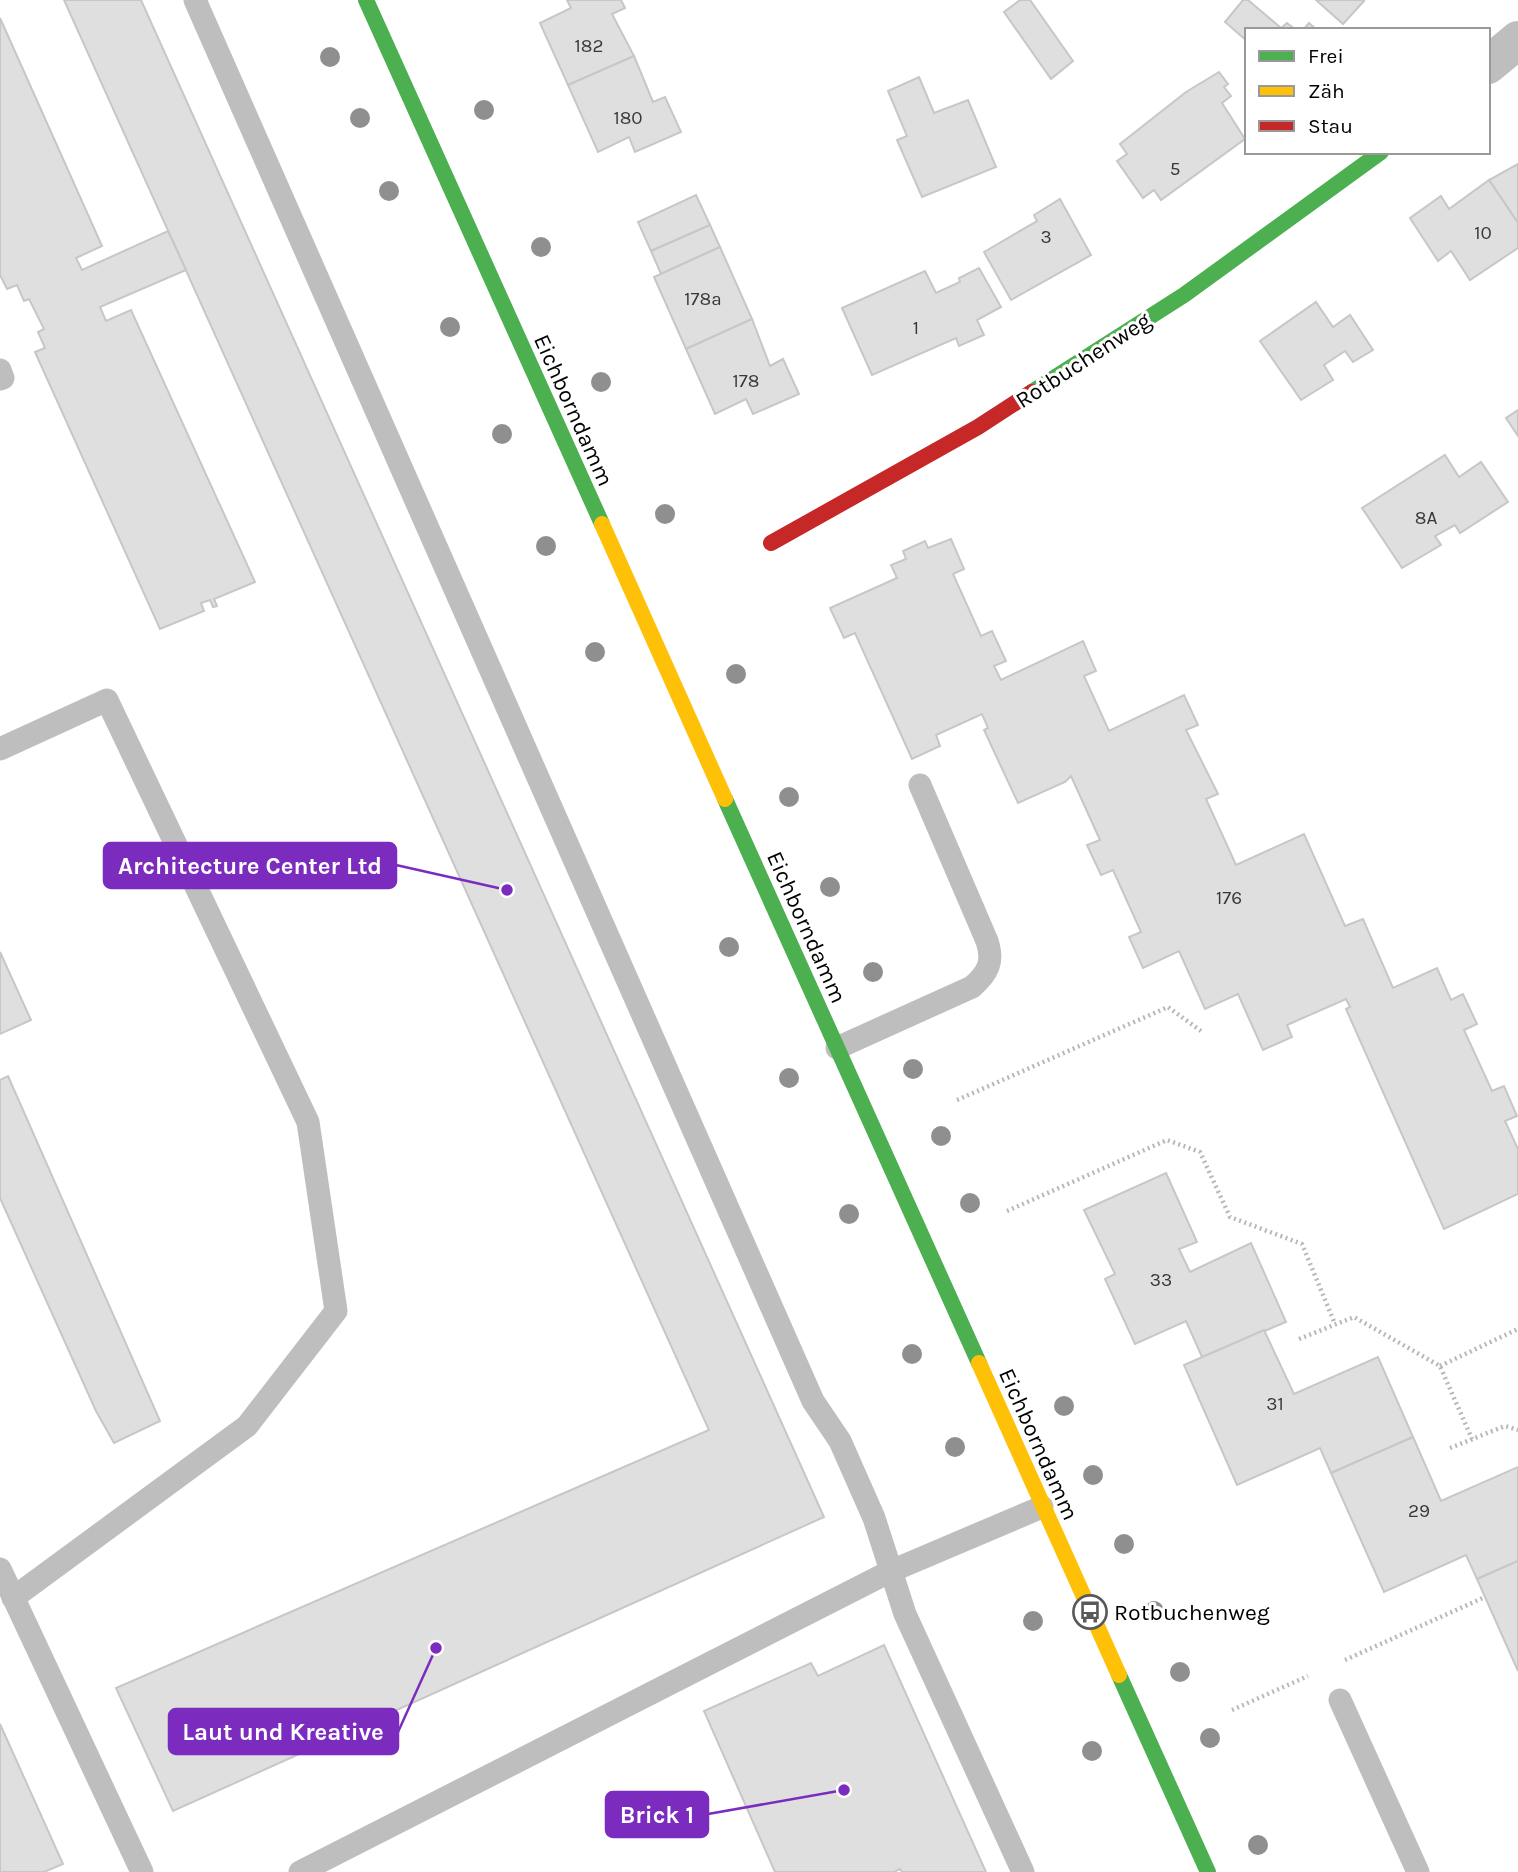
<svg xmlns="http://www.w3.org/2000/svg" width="1518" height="1872" viewBox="0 0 1518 1872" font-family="Karla,sans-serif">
<rect width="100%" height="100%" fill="#fff"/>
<!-- building -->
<g fill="#dfdfdf" stroke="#c7c7c7" stroke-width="2">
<path d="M64 0H141L824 1517 173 1811 116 1688 709 1430Z"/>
<path d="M567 0H621L625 8 612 14 634 56 568 85 540 23 571 8Z"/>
<path d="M1020 0H1030L1073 61 1051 79 1004 12Z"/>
<path d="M1243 0H1248L1281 28 1287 23 1296 30H1247V41L1225 22Z"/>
<path d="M1316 0H1362L1364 1 1343 24Z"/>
<path d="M0 18 102 246 76 258 82 270 168 231 186 270 100 307 106 321 131 310 255 582 214 599 217 606 213 607 210 600 201 603 204 611 160 629 35 352 45 348 38 332 44 329 29 299 24 301 17 285 7 289 0 275Z"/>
<path d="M1309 23 1317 30H1303Z"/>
<path d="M634 56 653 102 665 97 681 132 635 152 629 137 598 152 568 85Z"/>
<path d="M1219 72 1228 84 1224 87 1231 96 1222 103 1245 139 1161 200 1154 190 1143 198 1117 161 1127 154 1120 144 1186 92Z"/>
<path d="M919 77 934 113 968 100 996 167 922 197 897 140 907 136 888 91Z"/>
<path d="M1518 164V223L1489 180Z"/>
<path d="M1489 180 1518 223V248L1470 280 1451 251 1438 261 1410 218 1441 196 1449 209Z"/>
<path d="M696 195 710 225 651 251 638 222Z"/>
<path d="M1060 199 1091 255 1011 300 984 252 1037 221 1034 215Z"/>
<path d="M710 225 720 247 661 274 651 251Z"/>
<path d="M720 247 752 319 686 349 654 277Z"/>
<path d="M979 268 1001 307 977 320 984 335 959 346 956 338 872 375 842 308 925 271 936 293 960 282 959 278Z"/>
<path d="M1316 302 1333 327 1350 315 1373 350 1353 362 1345 351 1324 365 1333 380 1301 400 1260 341Z"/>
<path d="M752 319 770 366 783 359 799 394 753 414 746 399 715 414 686 349Z"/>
<path d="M1518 410V436L1506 418Z"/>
<path d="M1445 455 1459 477 1481 462 1508 502 1460 533 1455 525 1435 536 1441 545 1402 568 1362 508Z"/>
<path d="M951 539 964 569 953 574 981 636 992 631 1006 661 994 666 1001 680 1083 641 1096 671 1084 676 1109 731 1184 695 1198 725 1186 730 1218 794 1206 799 1236 865 1304 834 1345 926 1363 919 1393 988 1437 968 1451 1000 1463 994 1477 1024 1464 1030 1492 1091 1504 1086 1517 1116 1505 1121 1518 1149V1194L1444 1229 1346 1009 1350 1007 1346 999 1287 1025 1292 1037 1263 1050 1238 994 1205 1009 1179 951 1143 968 1129 937 1141 932 1113 870 1101 875 1087 845 1100 840 1071 776 1065 782 1018 803 984 730 988 728 982 714 936 735 940 746 912 759 855 633 844 638 830 608 897 578 891 565 906 559 903 551 925 541 928 548Z"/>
<path d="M0 952 31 1020 0 1034Z"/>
<path d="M8 1076 160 1421 114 1443 96 1411 0 1198V1080Z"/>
<path d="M1166 1173 1197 1242 1179 1249 1190 1272 1251 1243 1286 1322 1202 1357 1186 1321 1135 1344 1105 1279 1115 1274 1084 1210Z"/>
<path d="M1264 1330 1294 1394 1378 1357 1413 1437 1331 1473 1320 1448 1237 1485 1184 1365Z"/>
<path d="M1413 1437 1441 1501 1518 1467V1561L1477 1579 1466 1555 1384 1592 1331 1473Z"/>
<path d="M1518 1561V1671L1477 1579Z"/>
<path d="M884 1645 986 1872H902L900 1869 894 1872H775L704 1711 811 1663 818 1676Z"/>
<path d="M0 1724 63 1864 44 1872H0Z"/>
</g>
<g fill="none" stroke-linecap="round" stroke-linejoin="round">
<!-- path -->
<g stroke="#b9b9b9" stroke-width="4.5" stroke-dasharray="2 3.5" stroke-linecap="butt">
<path d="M957 1100 1168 1007 1201 1031"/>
<path d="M1007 1211 1167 1140 1200 1152 1230 1217 1302 1244 1335 1324"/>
<path d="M1299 1339 1354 1317 1440 1366 1472 1439"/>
<path d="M1440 1366 1518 1329"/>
<path d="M1450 1448 1505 1426 1518 1430"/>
<path d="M1345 1660 1485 1597"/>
<path d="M1232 1710 1308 1676"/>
</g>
<!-- lane -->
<g stroke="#bebebe" stroke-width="23">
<path d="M195 0 813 1401 840 1441 874 1518 905 1614 1023 1872"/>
<path d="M0 370 3 378 0 379"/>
<path d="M0 749 107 700 308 1122 336 1311 247 1426 13 1598"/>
<path d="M837 1048 972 987C988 973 994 962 987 941L920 785"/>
<path d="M0 1569 142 1872"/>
<path d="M1340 1700 1418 1872"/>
<path d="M300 1872 889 1572 1042 1507"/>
</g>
<!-- street -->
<path stroke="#bebebe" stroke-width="38" d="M1488 65 1518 40"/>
<!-- fast -->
<g stroke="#4caf50" stroke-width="16">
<path d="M366 0 602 524"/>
<path d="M1032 392 1184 295 1381 152"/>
<path d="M725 799 979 1363"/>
<path d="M1119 1675 1208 1872"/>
</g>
<!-- slow -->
<g stroke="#ffc107" stroke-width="16">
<path d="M602 524 725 799"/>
<path d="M979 1363 1119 1675"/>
</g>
<!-- jam -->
<path stroke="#c62828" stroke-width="16" d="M771 543 978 427 1032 392"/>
</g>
<!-- trees -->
<g fill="#8f8f8f">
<circle cx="330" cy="57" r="10"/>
<circle cx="484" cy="110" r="10"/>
<circle cx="360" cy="118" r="10"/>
<circle cx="389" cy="191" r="10"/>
<circle cx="541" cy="247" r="10"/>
<circle cx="450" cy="327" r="10"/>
<circle cx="601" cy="382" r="10"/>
<circle cx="502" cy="434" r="10"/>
<circle cx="665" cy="514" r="10"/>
<circle cx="546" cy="546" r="10"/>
<circle cx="595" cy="652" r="10"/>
<circle cx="736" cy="674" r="10"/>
<circle cx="789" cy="797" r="10"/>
<circle cx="830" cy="887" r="10"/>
<circle cx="729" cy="947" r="10"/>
<circle cx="873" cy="972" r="10"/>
<circle cx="913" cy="1069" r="10"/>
<circle cx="789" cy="1078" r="10"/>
<circle cx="941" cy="1136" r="10"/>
<circle cx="970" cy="1203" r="10"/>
<circle cx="849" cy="1214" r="10"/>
<circle cx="912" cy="1354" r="10"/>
<circle cx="1064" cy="1406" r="10"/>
<circle cx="955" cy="1447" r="10"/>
<circle cx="1093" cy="1475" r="10"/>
<circle cx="1124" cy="1544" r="10"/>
<circle cx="1154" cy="1611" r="10"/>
<circle cx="1033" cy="1621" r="10"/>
<circle cx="1180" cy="1672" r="10"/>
<circle cx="1210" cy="1738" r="10"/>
<circle cx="1092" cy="1751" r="10"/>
<circle cx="1258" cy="1845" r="10"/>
</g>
<!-- icons -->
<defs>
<g id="bus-ring" transform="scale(1.75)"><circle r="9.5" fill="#fff" stroke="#595959" stroke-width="1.5"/><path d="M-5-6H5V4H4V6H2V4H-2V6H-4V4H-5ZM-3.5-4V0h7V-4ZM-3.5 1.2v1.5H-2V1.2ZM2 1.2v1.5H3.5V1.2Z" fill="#595959"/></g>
</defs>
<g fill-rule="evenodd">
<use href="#bus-ring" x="1090" y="1612"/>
</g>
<g text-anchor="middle" stroke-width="6" stroke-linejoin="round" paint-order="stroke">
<!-- number labels -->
<g font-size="19" fill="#383838">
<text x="589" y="52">182</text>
<text x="628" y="124">180</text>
<text x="1175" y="175">5</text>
<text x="1483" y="239">10</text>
<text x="1046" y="243">3</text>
<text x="703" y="305">178a</text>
<text x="916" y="334">1</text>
<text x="746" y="387">178</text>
<text x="1426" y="524">8A</text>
<text x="1229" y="904">176</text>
<text x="1161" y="1286">33</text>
<text x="1275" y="1410">31</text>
<text x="1419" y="1517">29</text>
</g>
<!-- street labels -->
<g font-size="23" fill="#000" stroke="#fff">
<text transform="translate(1083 360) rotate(-33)" y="8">Rotbuchenweg</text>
<text transform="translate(574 410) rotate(66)" y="8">Eichborndamm</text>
<text transform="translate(807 927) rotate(66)" y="8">Eichborndamm</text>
<text transform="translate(1039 1444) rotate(66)" y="8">Eichborndamm</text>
</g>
<!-- poi labels -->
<g font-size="23" fill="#000" stroke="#fff" text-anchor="start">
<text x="1114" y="1620">Rotbuchenweg</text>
</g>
</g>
<!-- callouts -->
<path fill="none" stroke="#7b2cbf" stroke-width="2.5" d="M507 890L396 865M436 1648L398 1732M844 1790L708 1814"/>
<g fill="#7b2cbf" stroke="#fff" stroke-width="2.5">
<circle cx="507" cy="890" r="7"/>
<circle cx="436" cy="1648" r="7"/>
<circle cx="844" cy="1790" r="7"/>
</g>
<g fill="#7b2cbf" stroke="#7b2cbf" stroke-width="2.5">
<rect x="104" y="843" width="292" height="45" rx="7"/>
<rect x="169" y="1709" width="229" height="45" rx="7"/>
<rect x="606" y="1792" width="102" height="45" rx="7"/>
</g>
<g font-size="24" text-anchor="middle" font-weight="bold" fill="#fff">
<text x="250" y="874">Architecture Center Ltd</text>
<text x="283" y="1740">Laut und Kreative</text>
<text x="657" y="1823">Brick 1</text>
</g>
<!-- legend -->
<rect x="1245" y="28" width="245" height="126" fill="#ffffff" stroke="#999999" stroke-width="2"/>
<rect x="1259" y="51" width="35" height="10" fill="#4caf50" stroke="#999999" stroke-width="2"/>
<text x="1308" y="63" font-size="21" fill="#000000">Frei</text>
<rect x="1259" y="86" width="35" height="10" fill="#ffc107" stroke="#999999" stroke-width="2"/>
<text x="1308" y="98" font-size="21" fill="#000000">Zäh</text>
<rect x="1259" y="121" width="35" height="10" fill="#c62828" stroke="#999999" stroke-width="2"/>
<text x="1308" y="133" font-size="21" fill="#000000">Stau</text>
</svg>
